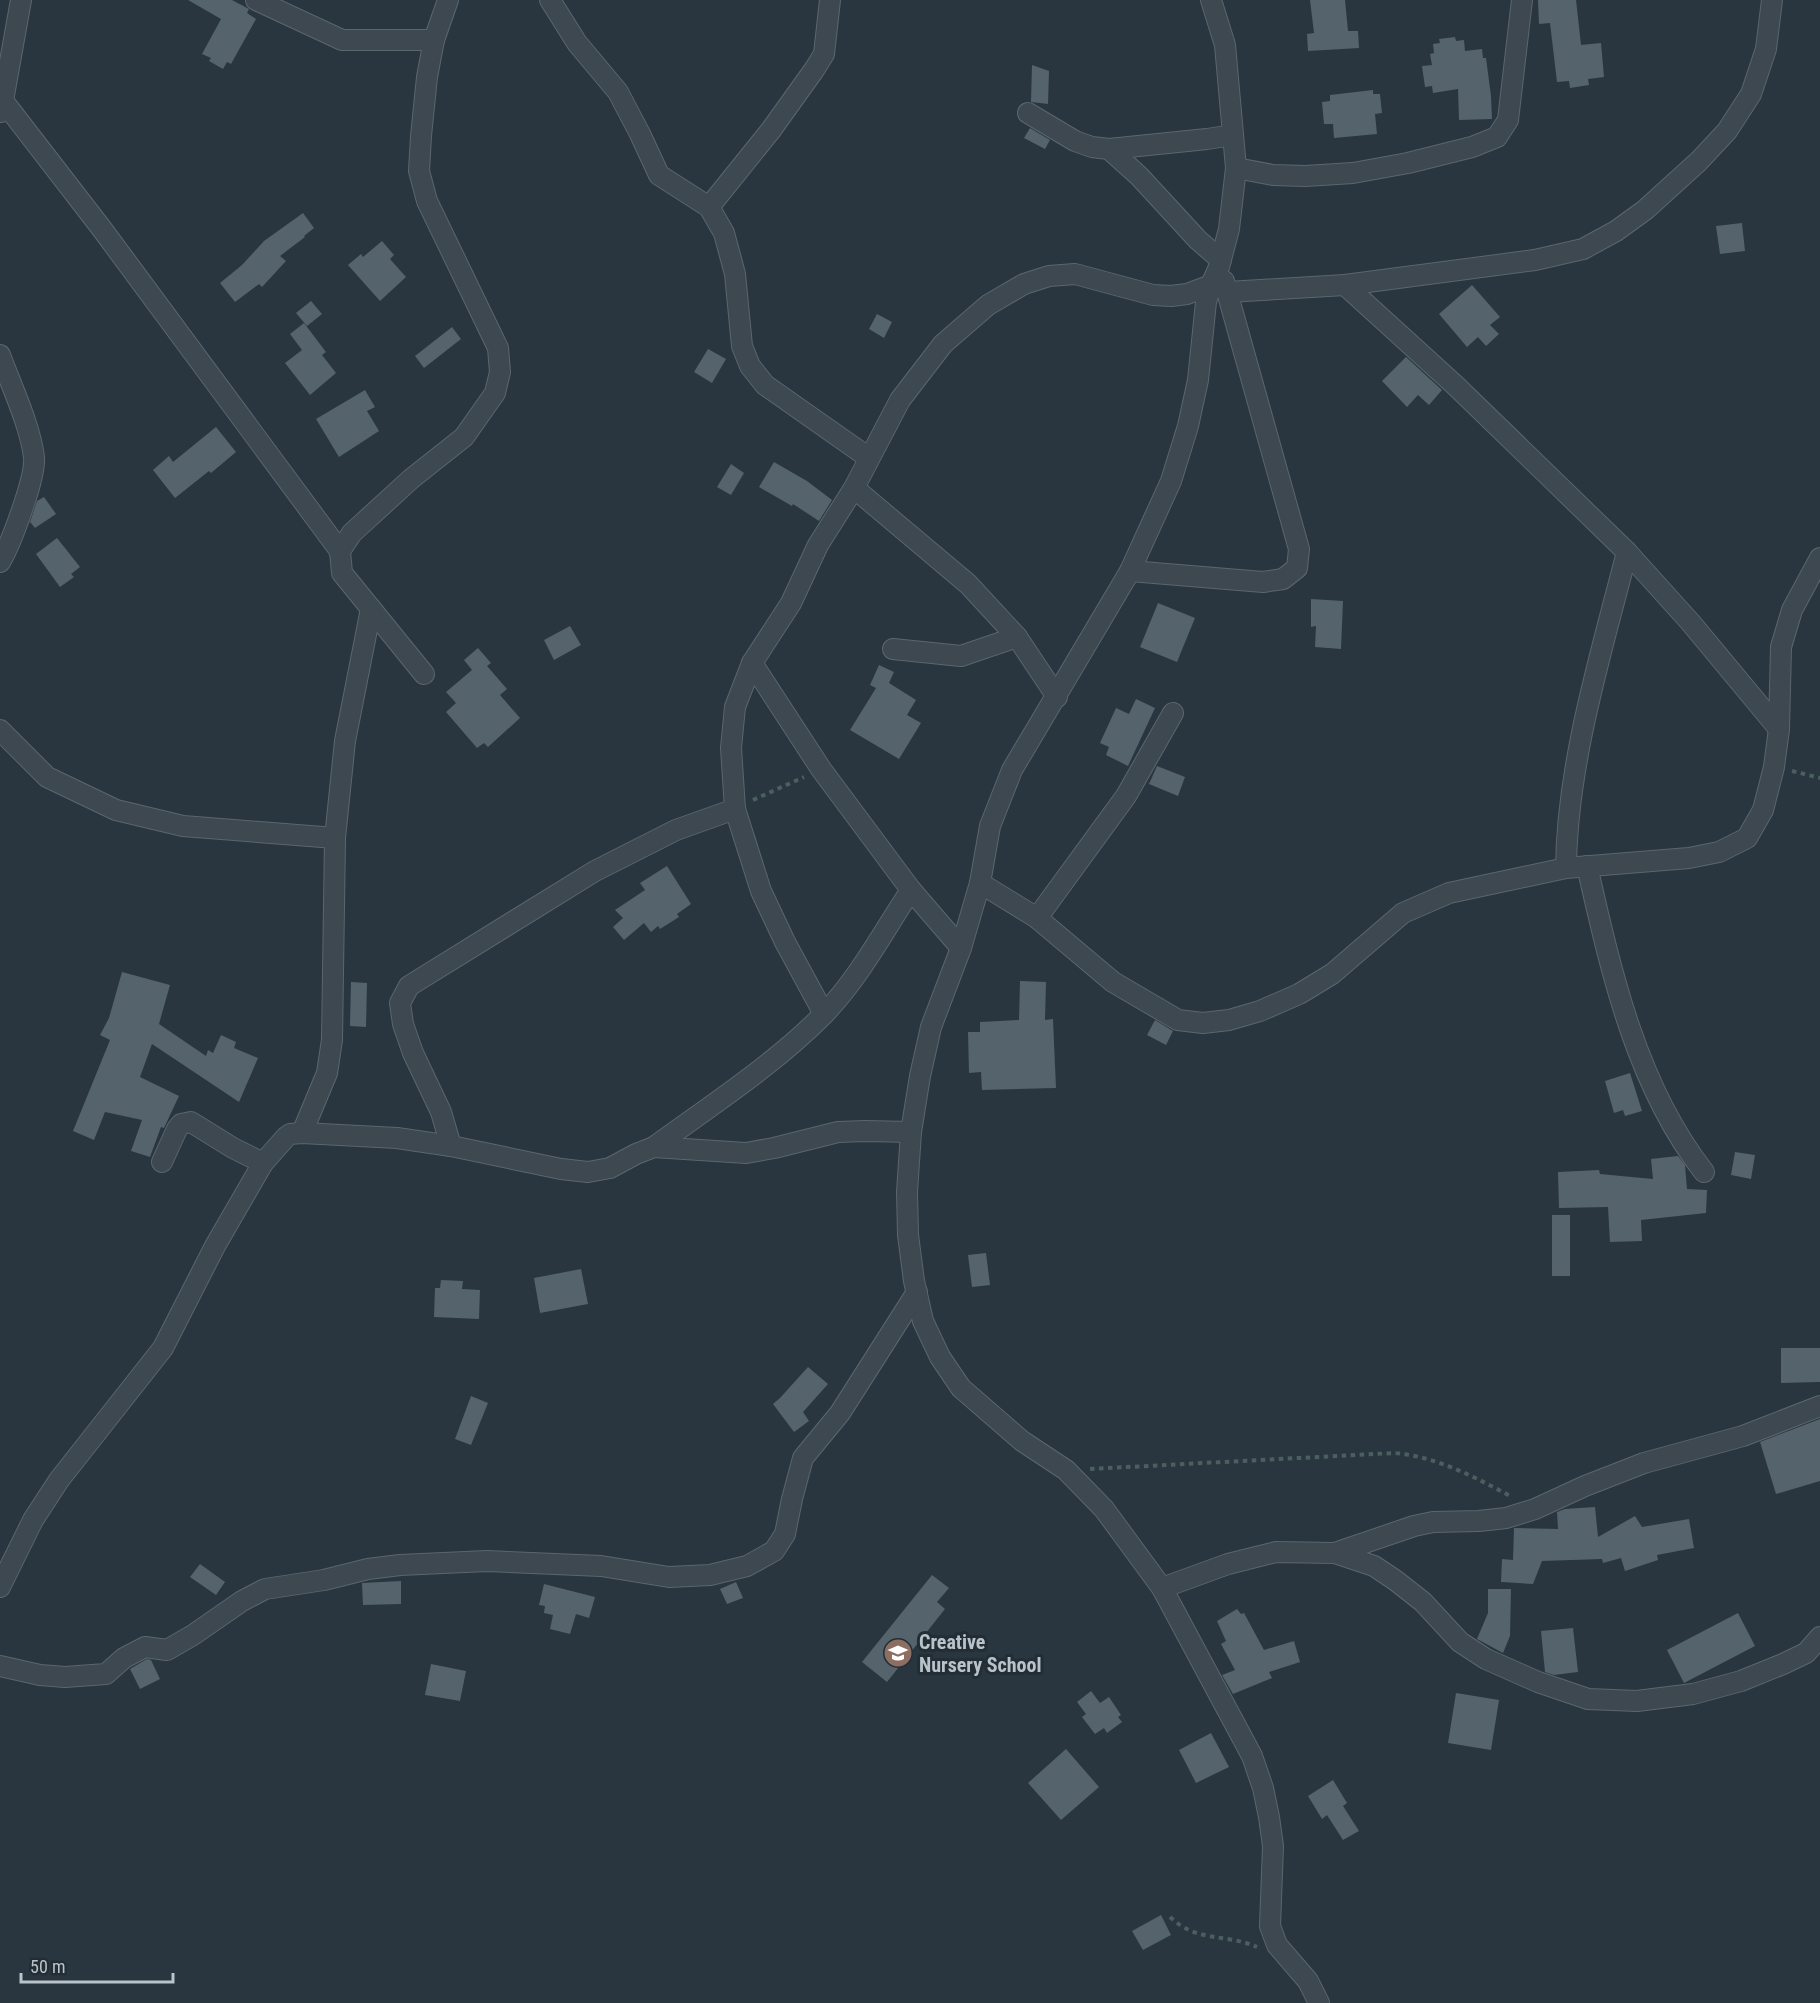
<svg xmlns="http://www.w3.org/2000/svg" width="1820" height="2003" viewBox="0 0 1820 2003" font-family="'Roboto Condensed',sans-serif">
<rect width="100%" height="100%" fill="#293640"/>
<!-- building -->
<g fill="#55636c">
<path d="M188 0H232L249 9 247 13 256 19 231 64 227 62 223 69 209 61 211 58 202 54 221 19Z"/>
<path d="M1310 0H1345L1348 31H1358L1359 48 1308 51 1307 34 1314 33Z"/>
<path d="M1538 0H1576L1581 45 1601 43 1604 77 1588 79 1589 85 1570 88 1569 81 1557 82 1550 23 1539 24Z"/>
<path d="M1455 37 1456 41 1464 40 1465 51 1482 49 1483 58H1486L1491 96 1492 119 1459 120 1458 89 1433 93 1432 86 1425 87 1422 66 1432 65 1430 54 1434 53 1433 44 1440 43 1439 39Z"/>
<path d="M1032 65 1049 71 1048 104 1031 102Z"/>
<path d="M1373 90V94H1380L1382 113 1375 114 1377 134 1334 138 1333 124H1324L1322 102 1330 101V95Z"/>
<path d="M1030 128 1050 140 1045 149 1024 138Z"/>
<path d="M303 213 314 228 304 236 305 237 280 256 286 261 262 287 259 284 235 302 220 283 242 265 264 241Z"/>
<path d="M1742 223 1745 251 1720 254 1716 226Z"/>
<path d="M382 241 394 255 390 259 406 277 380 301 348 265 361 254 363 257Z"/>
<path d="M1472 285 1500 317 1490 325 1499 334 1486 346 1478 337 1467 347 1439 314Z"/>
<path d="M311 301 322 314 307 326 296 313Z"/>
<path d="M877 314 892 322 884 338 869 329Z"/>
<path d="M304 323 326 352 322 355 336 373 310 395 285 363 302 350 290 334Z"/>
<path d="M452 327 461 339 424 368 415 356Z"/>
<path d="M708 349 726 359 712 383 694 372Z"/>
<path d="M1406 357 1442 390 1429 405 1418 395 1407 407 1382 381Z"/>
<path d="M365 390 375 407 367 411 379 431 339 457 316 419Z"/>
<path d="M216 427 236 452 211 473 209 471 175 498 153 470 169 456 173 462Z"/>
<path d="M774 462 807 481 832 500 819 521 793 504 792 506 759 487Z"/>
<path d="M731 464 744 473 731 495 717 487Z"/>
<path d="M44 497 56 514 35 528 30 522 37 501Z"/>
<path d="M57 538 80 567 71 574 74 577 60 587 36 554Z"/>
<path d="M1311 599 1343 601 1341 649 1315 647 1316 626 1311 627Z"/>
<path d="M1158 603 1195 618 1177 662 1140 647Z"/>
<path d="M570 626 581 645 554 660 544 640Z"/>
<path d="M478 648 491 663 487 666 507 689 500 695 520 718 488 747 484 743 477 748 446 712 456 703 446 692 472 670 464 660Z"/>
<path d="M879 665 894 672 889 683 916 700 907 715 921 723 899 759 850 730 876 688 870 685Z"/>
<path d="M1136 699 1155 708 1128 766 1106 755 1109 747 1100 743 1116 708 1129 714Z"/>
<path d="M1157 766 1185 777 1178 796 1149 784Z"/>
<path d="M667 866 691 904 677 914 679 917 660 929 658 926 651 932 644 923 624 940 613 927 623 918 615 910 645 890 640 883Z"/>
<path d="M122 972 170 985 159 1024 206 1056 208 1050 213 1053 221 1035 236 1042 234 1048 258 1058 239 1102 152 1044 140 1077 179 1096 164 1128 161 1127 150 1157 131 1151 142 1120 105 1112 94 1140 73 1131 110 1040 100 1035 109 1018Z"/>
<path d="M1020 981 1046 982 1045 1020 1053 1019 1056 1088 982 1090 981 1072 969 1073 968 1032H980V1022L1019 1020Z"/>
<path d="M351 982 367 983 366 1027 350 1026Z"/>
<path d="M1155 1020 1173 1031 1166 1045 1147 1035Z"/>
<path d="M1630 1073 1642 1111 1625 1116 1623 1110 1614 1113 1605 1081Z"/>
<path d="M1735 1152 1755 1155 1751 1179 1731 1175Z"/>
<path d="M1678 1156 1685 1165 1687 1189 1707 1190 1706 1213 1641 1220 1642 1241 1610 1242 1608 1207 1559 1208 1558 1172 1599 1170 1600 1174 1653 1179 1651 1159Z"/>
<rect x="1552" y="1215" width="18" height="61"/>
<path d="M986 1253 990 1285 972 1287 968 1255Z"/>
<path d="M581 1269 588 1304 540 1313 534 1278Z"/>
<path d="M441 1280 463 1281 462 1289 480 1290 479 1319 434 1317 435 1288H440Z"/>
<path d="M1781 1348H1820V1382L1781 1383Z"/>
<path d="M808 1367 828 1384 803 1412 809 1421 794 1432 773 1404 780 1398Z"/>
<path d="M471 1396 488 1403 471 1445 455 1439Z"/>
<path d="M1820 1419V1481L1776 1494 1760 1442Z"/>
<path d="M1595 1507 1598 1537 1635 1516 1642 1527 1689 1519 1694 1548 1657 1555 1658 1560 1625 1571 1621 1558 1603 1563 1602 1559 1542 1561 1533 1584 1501 1582 1502 1559 1513 1560 1514 1528 1558 1529 1557 1512 1565 1509Z"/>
<path d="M200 1564 225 1582 216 1595 190 1577Z"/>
<path d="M932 1575 949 1588 937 1602 945 1609 887 1682 862 1662Z"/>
<path d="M401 1581V1604L363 1605 362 1583Z"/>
<path d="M736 1582 743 1598 727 1604 720 1589Z"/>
<path d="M544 1584 595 1597 589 1618 576 1614 570 1634 550 1629 553 1615 544 1613 545 1606 539 1605Z"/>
<path d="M1488 1589H1511L1510 1636 1503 1653 1477 1639 1488 1613Z"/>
<path d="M1237 1609 1241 1614 1244 1613 1264 1650 1294 1641 1300 1662 1269 1672 1272 1678 1233 1694 1222 1675 1235 1670 1221 1644 1226 1641 1217 1621Z"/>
<path d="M1738 1613 1755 1646 1684 1683 1667 1650Z"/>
<path d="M1573 1628 1578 1672 1554 1675 1545 1672 1541 1631Z"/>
<path d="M147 1659 151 1660 160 1679 140 1689 130 1669Z"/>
<path d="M431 1664 466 1671 460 1701 425 1695Z"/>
<path d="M1091 1691 1100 1703 1109 1697 1121 1715 1118 1717 1122 1722 1107 1733 1104 1728 1095 1734 1082 1717 1086 1714 1077 1702Z"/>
<path d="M1456 1693 1499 1700 1491 1750 1448 1743Z"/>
<path d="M1211 1733 1229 1767 1196 1783 1179 1750Z"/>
<path d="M1066 1749 1099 1787 1061 1820 1028 1783Z"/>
<path d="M1333 1780 1347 1803 1343 1806 1359 1831 1343 1840 1327 1815 1322 1819 1308 1796Z"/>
<path d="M1161 1915 1171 1935 1143 1950 1132 1931Z"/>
</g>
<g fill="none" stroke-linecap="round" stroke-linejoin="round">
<!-- street casing -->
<g stroke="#5b666d" stroke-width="22">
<g id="street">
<path d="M256 0 342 40H434"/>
<path d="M550 0 577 43 618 92 640 134 659 175 709 207 724 233 735 274 742 346 750 366 765 385 869 458"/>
<path d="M1211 0 1225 45 1236 168 1229 229 1219 267 1211 285 1206 302 1198 380 1188 426 1171 481 1130 571 1012 770 990 826 980 883 961 948 931 1027 920 1076 911 1132 907 1192 908 1235 914 1281 923 1321 940 1357 961 1388 1022 1441 1066 1470 1104 1509 1162 1588 1252 1756 1263 1788 1269 1817 1273 1846 1270 1926 1277 1945 1308 1981 1319 2003"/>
<path d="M4 102 102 229 340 551"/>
<path d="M1 112 21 0"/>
<path d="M1028 113 1075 141 1092 147 1109 149 1207 139 1233 135"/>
<path d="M1109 149 1139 176 1198 240 1221 260"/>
<path d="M1236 168 1273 175 1305 176 1353 173 1408 163 1472 147 1497 137 1508 120 1522 0"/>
<path d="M709 207 771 130 814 70 824 54 830 0"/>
<path d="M1345 285 1456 386 1627 552 1691 623 1779 729"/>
<path d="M1228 292 1345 285 1535 260 1583 249 1616 231 1645 210 1699 161 1727 131 1751 94 1766 49 1772 0"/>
<path d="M0 355C11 385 30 425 34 457 36 477 11 544 0 562"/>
<path d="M854 488 968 584 1017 637 1057 697"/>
<path d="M1130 571 1263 582 1283 579 1297 568 1299 549 1224 281"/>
<path d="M893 649 961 656 1017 637"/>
<path d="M752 663 821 769 911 890 961 948"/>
<path d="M424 674 342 573 340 551 352 533 411 479 464 437 495 393 500 372 498 348 427 201 419 171 421 136 427 77 434 40 448 0"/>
<path d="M0 730 47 777 116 810 183 826 335 838"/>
<path d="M1587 866C1611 971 1636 1085 1704 1172"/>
<path d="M1566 868C1567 763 1601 654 1627 552"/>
<path d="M980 883 1037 918 1113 982 1178 1020 1203 1023 1229 1020 1260 1011 1299 994 1332 974 1403 913 1449 893 1566 868 1689 858 1719 852 1747 838 1763 810 1774 767 1779 729 1781 647 1792 610 1820 558"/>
<path d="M1037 918 1126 796 1173 713"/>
<path d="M824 1014 785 942 761 891 735 809 731 748 735 707 752 663 791 603 818 545 854 488 900 400 943 344 988 305 1024 284 1049 276 1075 274 1153 295 1171 296 1187 294 1211 285"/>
<path d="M302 1133 327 1073 332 1040 335 838 345 741 371 609"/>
<path d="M451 1146 441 1112 413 1053 403 1024 400 1003 409 986 595 871 676 830 735 809"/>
<path d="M654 1147C710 1106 775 1064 824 1014 859 978 883 932 911 890"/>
<path d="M162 1162 177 1129 181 1124 191 1122 233 1148 263 1163"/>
<path d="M1335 1553 1414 1526 1433 1522 1479 1521 1506 1518 1535 1509 1585 1486 1644 1463 1743 1436 1820 1406"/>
<path d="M0 1587 33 1520 59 1480 163 1348 215 1246 263 1163 286 1137 290 1134 302 1133 397 1138 451 1146 561 1169 588 1172 610 1168 636 1154 654 1147 746 1153 774 1148 838 1132 865 1131 911 1132"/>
<path d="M1162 1588 1228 1564 1276 1552 1335 1553 1374 1566 1395 1580 1423 1602 1460 1642 1486 1659 1538 1682 1588 1699 1637 1701 1693 1694 1741 1681 1783 1664 1806 1653 1820 1637"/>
<path d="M0 1666 40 1675 65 1677 106 1674 124 1658 145 1647 167 1650 193 1635 242 1601 265 1589 324 1580 368 1569 400 1565 487 1561 601 1566 669 1577 710 1575 747 1566 774 1551 785 1534 792 1499 803 1458 840 1413 917 1292"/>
</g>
</g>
<!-- path -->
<g stroke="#4b5f5e" stroke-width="4" stroke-dasharray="4.5 4.5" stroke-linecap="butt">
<path d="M1792 771 1820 778"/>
<path d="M753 800 804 777"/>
<path d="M1090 1469 1394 1453C1435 1456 1475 1477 1512 1497"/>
<path d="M1170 1917C1197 1943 1225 1933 1257 1947"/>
</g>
<!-- street -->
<use href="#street" stroke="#3d4850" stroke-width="20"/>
</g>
<!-- icons -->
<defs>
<g id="school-disc" transform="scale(1.5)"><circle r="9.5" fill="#8d6e63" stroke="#222d35"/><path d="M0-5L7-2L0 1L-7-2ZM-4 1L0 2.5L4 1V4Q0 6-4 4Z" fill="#fff"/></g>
</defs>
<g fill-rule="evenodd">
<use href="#school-disc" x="898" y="1653"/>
</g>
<g text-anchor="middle" stroke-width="6" stroke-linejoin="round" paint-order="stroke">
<!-- poi labels -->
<g font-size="20" font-weight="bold" fill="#bac3ca" stroke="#222d35" text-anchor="start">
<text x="919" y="1649">Creative<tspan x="919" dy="23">Nursery School</tspan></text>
</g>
</g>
<!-- scale -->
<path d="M21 1973v9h152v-9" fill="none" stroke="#bac3ca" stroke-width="3"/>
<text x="30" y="1973" font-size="18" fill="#bac3ca" stroke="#222d35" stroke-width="4.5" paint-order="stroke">50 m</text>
</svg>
